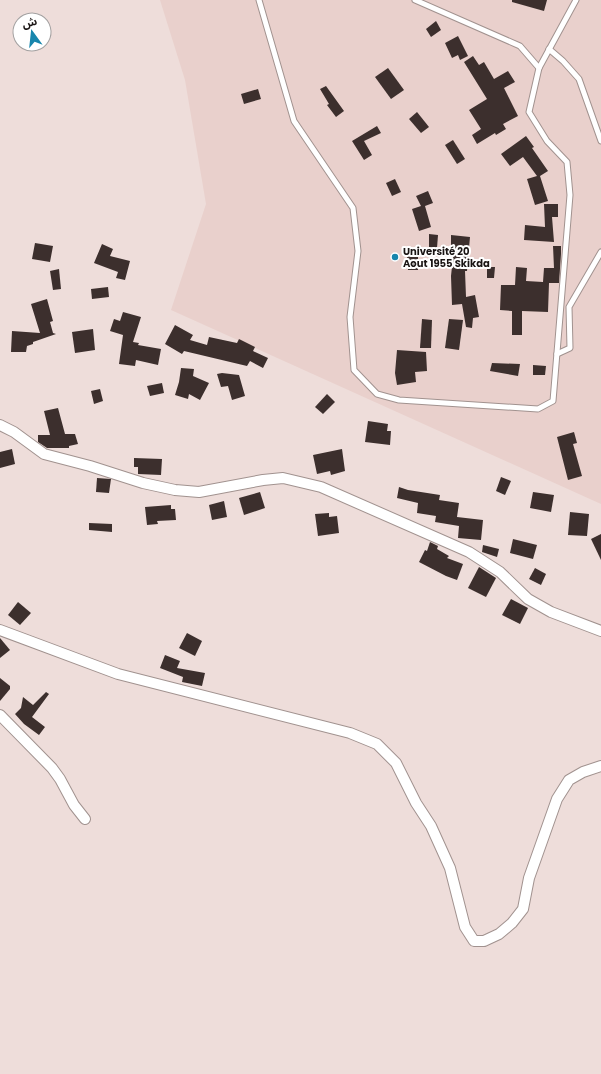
<svg xmlns="http://www.w3.org/2000/svg" width="601" height="1074" viewBox="0 0 601 1074" font-family="Poppins,'Noto Sans Arabic',sans-serif">
<rect width="100%" height="100%" fill="#eeddda"/>
<!-- built -->
<path fill="#e9d0cc" d="M160 0H601V504L171 310 206 204 185 80Z"/>
<!-- building -->
<g fill="#3c2f2d">
<path d="M512 0H547L544 11 512 2Z"/>
<path d="M436 21 441 30 431 37 426 29Z"/>
<path d="M458 36 468 56 460 60 458 55 452 58 445 43Z"/>
<path d="M473 56 479 65 484 62 494 79 508 71 515 82 504 88 518 116 503 124 506 129 496 135 495 133 477 144 472 135 481 129 469 110 487 99 464 62Z"/>
<path d="M388 68 404 90 391 99 375 77Z"/>
<path d="M326 86 344 111 336 117 327 105 329 104 320 89Z"/>
<path d="M258 89 261 99 244 104 241 94Z"/>
<path d="M417 112 429 127 421 133 409 119Z"/>
<path d="M377 126 381 133 364 141 372 155 364 160 352 141Z"/>
<path d="M526 136 534 147 532 148 548 171 540 176 548 201 535 205 527 179 537 176 523 157 510 166 501 154Z"/>
<path d="M453 140 465 159 457 164 445 145Z"/>
<path d="M395 179 401 192 392 196 386 183Z"/>
<path d="M428 191 433 203 425 206 431 227 419 231 412 209 421 206 416 196Z"/>
<path d="M544 204H558V217H552L554 242 524 240 525 225 545 227Z"/>
<path d="M429 234 438 235 437 248 429 247Z"/>
<path d="M451 235 470 237 467 271H465L466 297 475 295 479 317 473 318 472 328 466 327 462 304 452 305 451 276 454 248H451Z"/>
<path d="M35 243 53 246 50 262 32 259Z"/>
<path d="M102 244 113 249 110 256 130 261 125 280 116 278 118 272 94 263Z"/>
<path d="M553 246H561V254L559 283H549L548 312 522 311V335H512V311L500 310 501 285H515L516 267 527 268 526 281 543 282 544 268H554Z"/>
<path d="M407 255H418V270H408Z"/>
<path d="M487 267H495L494 278H487Z"/>
<path d="M59 269 61 289 53 290 50 271Z"/>
<path d="M108 287 109 297 92 299 91 289Z"/>
<path d="M47 299 53 321 50 322 53 333 56 334 33 342V344L27 346 26 352H11L12 331 40 333 31 304Z"/>
<path d="M123 312 141 317 133 342 139 343 138 345 161 349 158 365 136 360 135 366 119 364 123 335 110 331 114 319 120 321Z"/>
<path d="M422 319 432 320 431 348H420Z"/>
<path d="M449 319 463 320 459 350 445 348Z"/>
<path d="M175 325 193 335 190 340 207 345 209 337 237 343 239 339 255 347 253 351 268 358 263 368 250 361 247 366 184 351 182 354 165 344Z"/>
<path d="M93 329 95 350 75 353 72 332Z"/>
<path d="M397 350 426 352 427 371 415 372 416 382 397 385 395 373Z"/>
<path d="M492 363 520 364 518 376 490 371Z"/>
<path d="M533 365 546 366 545 375H533Z"/>
<path d="M181 368 194 369 193 376 209 383 200 400 189 394 188 399 175 395 179 382Z"/>
<path d="M222 373 239 375 245 396 232 400 228 386 221 387 217 374Z"/>
<path d="M162 383 164 393 150 396 147 386Z"/>
<path d="M100 389 103 401 94 404 91 391Z"/>
<path d="M327 394 335 402 323 414 315 407Z"/>
<path d="M58 408 65 434H75L78 444 69 446V448H47L38 442V435H50L44 411Z"/>
<path d="M368 421 388 424 387 431H391L390 445 365 442Z"/>
<path d="M574 432 577 443 573 444 582 476 568 480 557 437Z"/>
<path d="M12 449 15 464 0 468V452Z"/>
<path d="M342 449 345 471 331 475 330 471 317 474 313 455Z"/>
<path d="M134 458 162 459 161 475 138 474V467H134Z"/>
<path d="M501 477 511 481 505 495 496 491Z"/>
<path d="M97 478 111 479 109 493 96 492Z"/>
<path d="M399 487 408 490 440 495 439 500 459 503 457 517 483 520 481 540 458 538 459 526 435 522 436 516 417 513 418 503 397 498Z"/>
<path d="M260 492 265 508 244 515 239 498Z"/>
<path d="M533 492 554 495 551 512 530 508Z"/>
<path d="M224 501 227 517 212 520 209 505Z"/>
<path d="M171 505V509H175L176 520 157 521 158 524 147 525 145 507Z"/>
<path d="M570 512 589 514 587 536 568 535Z"/>
<path d="M329 513V517L337 516 339 533 318 536 315 514Z"/>
<path d="M89 523 112 524V532L89 530Z"/>
<path d="M601 534V560L591 539Z"/>
<path d="M513 539 537 545 533 559 510 553Z"/>
<path d="M430 542 438 546 437 549 449 556 447 558 463 564 457 580 446 576 419 562 425 550 427 551Z"/>
<path d="M483 545 499 549 497 557 482 552Z"/>
<path d="M479 567 496 578 486 597 468 588Z"/>
<path d="M535 568 546 574 541 585 529 579Z"/>
<path d="M511 599 528 608 520 624 502 615Z"/>
<path d="M18 602 31 613 20 625 8 615Z"/>
<path d="M187 633 202 641 195 656 179 648Z"/>
<path d="M0 638 10 650 0 658Z"/>
<path d="M165 655 180 661 177 668 205 673 202 686 182 682 183 677 160 668Z"/>
<path d="M0 678 10 686V689L0 701Z"/>
<path d="M46 692 49 694 32 717 45 727 39 735 24 724 15 714 21 708 23 697 33 705Z"/>
</g>
<g fill="none" stroke-linecap="round" stroke-linejoin="round">
<!-- lane casing -->
<g stroke="#a1928f" stroke-width="7">
<g id="lane">
<path d="M259 0 294 121 353 208 358 251 350 317 354 370 377 394 399 400 538 409 553 401 570 195 567 162 547 141 529 112 539 68 576 0"/>
<path d="M415 0 520 46 539 68"/>
<path d="M549 49 563 61 579 79 601 141"/>
<path d="M557 354 570 348 569 307 601 252"/>
</g>
</g>
<!-- street casing -->
<g stroke="#a1928f" stroke-width="12">
<g id="street">
<path d="M0 425 14 432 44 454 90 466 143 483 175 490 199 492 263 480 283 478 321 487 469 552 500 572 528 599 551 612 601 631"/>
<path d="M0 630 118 674 350 733 377 744 396 763 416 803 431 826 450 868 465 927 474 941H484L499 934 512 923 523 909 529 878 557 799 569 780 583 772 601 766"/>
<path d="M0 715 52 768 60 779 74 805 85 819"/>
</g>
</g>
<!-- lane -->
<use href="#lane" stroke="#fff" stroke-width="5"/>
<!-- street -->
<use href="#street" stroke="#fff" stroke-width="10"/>
</g>
<!-- markers -->
<circle fill="#1886ad" stroke="#fff" stroke-width="1.5" cx="395" cy="257" r="4"/>
<g text-anchor="middle" stroke-width="4" stroke-linejoin="round" paint-order="stroke">
<!-- poi labels -->
<g font-size="10" font-weight="bold" fill="#1a1514" stroke="#fff" text-anchor="start">
<text x="403" y="255">Université 20<tspan x="403" dy="12">Aout 1955 Skikda</tspan></text>
</g>
</g>
<!-- north arrow -->
<g transform="translate(32 32) rotate(345)"><circle r="19" fill="#ffffff" stroke="#a3a1a1"/>
<path d="M0-3L7 15L0 10L-7 15Z" fill="#1886ad"/>
<text y="-6" font-size="11" font-weight="bold" text-anchor="middle" fill="#1a1514">ش</text>
</g>
</svg>
